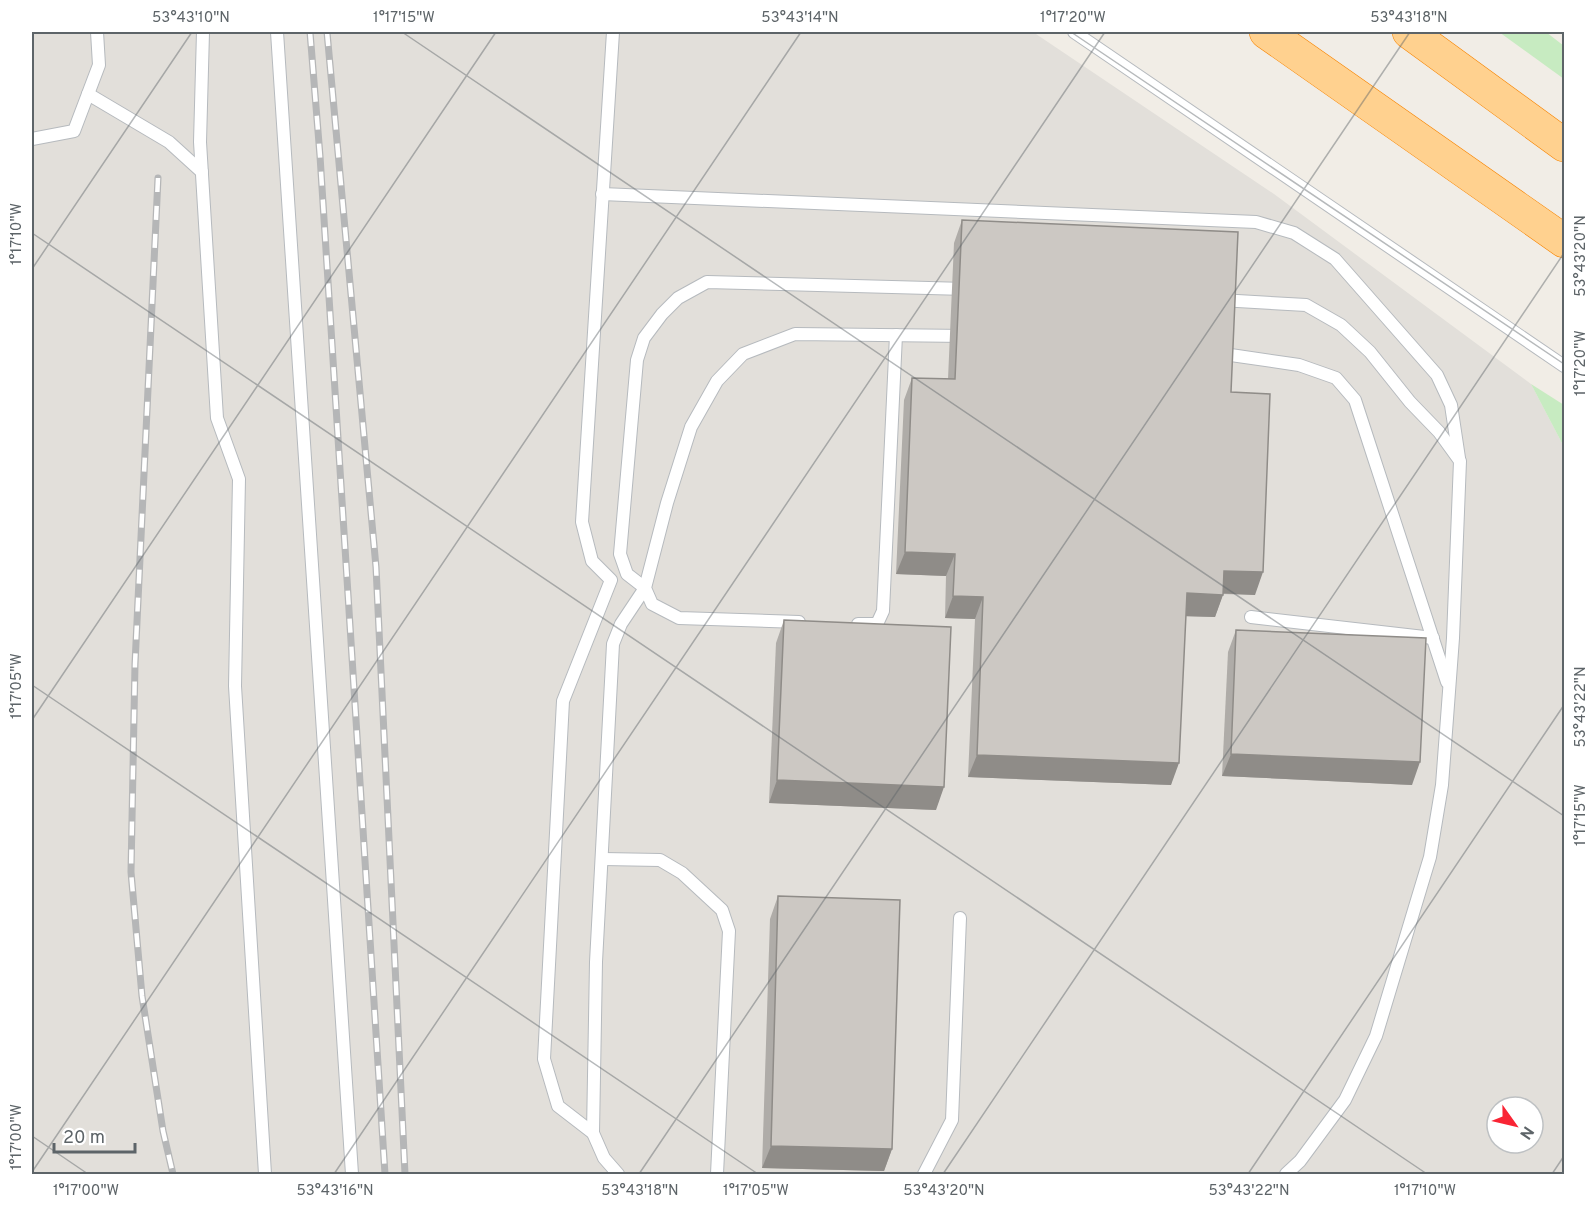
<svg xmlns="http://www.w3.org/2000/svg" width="1596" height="1206" viewBox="0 0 1596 1206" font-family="Overpass,sans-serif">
<rect width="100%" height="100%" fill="#f1ede6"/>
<!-- industrial -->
<path fill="#e2dfda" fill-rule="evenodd" d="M32 32H1033L1274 194 1531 384 1564 447V1174H32ZM1497 1107H1533V1143H1497Z"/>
<!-- green -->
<g fill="#c7ebc1">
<path d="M1499 32H1546L1564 46V79Z"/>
<path d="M1531 384 1564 405V447Z"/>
</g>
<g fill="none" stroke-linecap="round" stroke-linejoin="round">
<!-- lane casing -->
<g stroke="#b6babe" stroke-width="14">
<g id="lane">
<path d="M203 32 200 142 217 418 239 479 235 686 265 1174"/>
<path d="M277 32 352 1174"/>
<path d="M1074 32 1564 366"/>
<path d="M88 94 169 142 202 172"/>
<path d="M32 139 74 131 99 65 97 32"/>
<path d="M602 194 1256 222 1294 233 1335 259 1437 375 1451 405 1459 458"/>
<path d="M1220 300 1306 305 1341 325 1370 352 1410 402 1439 432 1460 461 1453 638 1442 785 1430 857 1376 1036 1345 1100 1300 1161 1286 1174"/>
<path d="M1217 353 1299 365 1336 378 1355 400 1447 682"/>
<path d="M1251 617 1433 638"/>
<path d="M799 622 679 618 652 604 645 588 667 503 691 427 717 381 743 354 795 334 966 336"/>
<path d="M858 624H877L883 611 896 335"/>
<path d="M603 859 660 860 682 873 722 910 729 931 717 1174"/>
<path d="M593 1133 558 1106 544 1059 563 701 611 580 592 561 582 522 613 32"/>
<path d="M618 1174 604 1158 593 1133 596 962 613 644 621 624 645 588 627 574 620 554 637 360 644 338 662 314 678 298 707 282 966 289"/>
<path d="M924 1174 952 1120 960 918"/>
</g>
</g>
<!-- highway casing -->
<g stroke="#f78400" stroke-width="34">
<g id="highway">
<path d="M1266 32 1564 241"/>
<path d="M1409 32 1564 145"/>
</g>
</g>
<!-- lane -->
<use href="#lane" stroke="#fff" stroke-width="12"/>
<!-- highway -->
<use href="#highway" stroke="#ffd18f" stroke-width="33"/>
<!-- rail casing -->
<g stroke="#b5b6b7" stroke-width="7">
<g id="rail">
<path d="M310 32 320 156 385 1174"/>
<path d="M327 32 376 567 405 1174"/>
<path d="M158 178 135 664 131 872 142 996 163 1131 173 1174"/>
</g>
</g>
<!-- rail -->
<use href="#rail" stroke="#fff" stroke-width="4.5" stroke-dasharray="14" stroke-linecap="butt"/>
</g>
<!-- wall -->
<g fill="#afaca8">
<path d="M962 220 1231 392 1255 595 1223 594 1215 617 1186 616 1171 785 968 777 975 619 945 618 946 576 896 574 904 400 912 378 948 379 954 243Z"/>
<path d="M784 620 936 810 769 803 776 643Z"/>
<path d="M1236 630 1412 785 1222 776 1228 652Z"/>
<path d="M778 896 892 1149 884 1171 762 1168 770 919Z"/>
</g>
<!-- shaded-wall -->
<g fill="#8f8c88">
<path d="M905 552 955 554 946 576 896 574Z"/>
<path d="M1224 571 1263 572 1255 595 1216 593Z"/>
<path d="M1187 593 1223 595 1215 617 1178 616Z"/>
<path d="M953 596 983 597 975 619 945 618Z"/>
<path d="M1231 754 1420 762 1412 785 1222 776Z"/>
<path d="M977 755 1179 763 1171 785 968 777Z"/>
<path d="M777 780 944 787 936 810 769 803Z"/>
<path d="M771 1146 892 1149 884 1171 762 1168Z"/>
</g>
<!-- building -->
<g fill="#ccc8c3" stroke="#8f8c88" stroke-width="1.5">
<path d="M962 220 1238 232 1231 392 1270 394 1263 572 1224 571 1223 595 1187 593 1179 763 977 755 983 597 953 596 955 554 905 552 912 378 955 379Z"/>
<path d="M784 620 951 627 944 787 777 780Z"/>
<path d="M1236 630 1426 638 1420 762 1231 754Z"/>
<path d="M778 896 900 900 892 1149 771 1146Z"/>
</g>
<!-- ticks -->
<path fill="none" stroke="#5d6468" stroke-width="1.5" stroke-opacity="0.45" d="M402 32 1564 816M1071 32 1564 364M32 233 1427 1174M32 269 192 32M32 685 758 1174M32 720 496 32M32 1136 88 1174M32 1172 801 32M334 1174 1105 32M639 1174 1410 32M943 1174 1564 253M1248 1174 1564 705M1552 1174 1564 1156"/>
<!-- border -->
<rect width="1596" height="1206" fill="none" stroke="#ffffff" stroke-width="66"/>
<!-- north arrow -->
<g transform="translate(1515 1125) rotate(124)"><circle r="28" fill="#ffffff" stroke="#bec1c3" stroke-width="1.5"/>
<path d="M0-4.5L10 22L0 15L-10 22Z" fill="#f92434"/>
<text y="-9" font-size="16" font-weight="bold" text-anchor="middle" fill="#5d6468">N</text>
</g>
<!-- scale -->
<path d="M54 1143v9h81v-9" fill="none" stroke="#5d6468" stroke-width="3"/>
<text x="63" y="1143" font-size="18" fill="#5d6468" stroke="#ffffff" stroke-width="4.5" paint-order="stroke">20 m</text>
<rect x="33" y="33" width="1530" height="1140" fill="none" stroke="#5d6468" stroke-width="2"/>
<g font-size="15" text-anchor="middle" fill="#5d6468">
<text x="191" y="22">53°43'10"N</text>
<text x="404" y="22">1°17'15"W</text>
<text x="800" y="22">53°43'14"N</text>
<text x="1073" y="22">1°17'20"W</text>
<text x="1409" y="22">53°43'18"N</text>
<text transform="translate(16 234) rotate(-90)" y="5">1°17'10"W</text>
<text transform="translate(1580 256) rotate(-90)" y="5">53°43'20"N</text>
<text transform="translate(1580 363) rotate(-90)" y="5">1°17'20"W</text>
<text transform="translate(16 686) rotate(-90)" y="5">1°17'05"W</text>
<text transform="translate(1580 707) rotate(-90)" y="5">53°43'22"N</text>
<text transform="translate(1580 815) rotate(-90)" y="5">1°17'15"W</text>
<text transform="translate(16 1137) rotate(-90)" y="5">1°17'00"W</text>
<text x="86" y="1195">1°17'00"W</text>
<text x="335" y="1195">53°43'16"N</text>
<text x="640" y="1195">53°43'18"N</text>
<text x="756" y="1195">1°17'05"W</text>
<text x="944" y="1195">53°43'20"N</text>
<text x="1249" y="1195">53°43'22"N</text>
<text x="1425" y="1195">1°17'10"W</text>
</g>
</svg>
